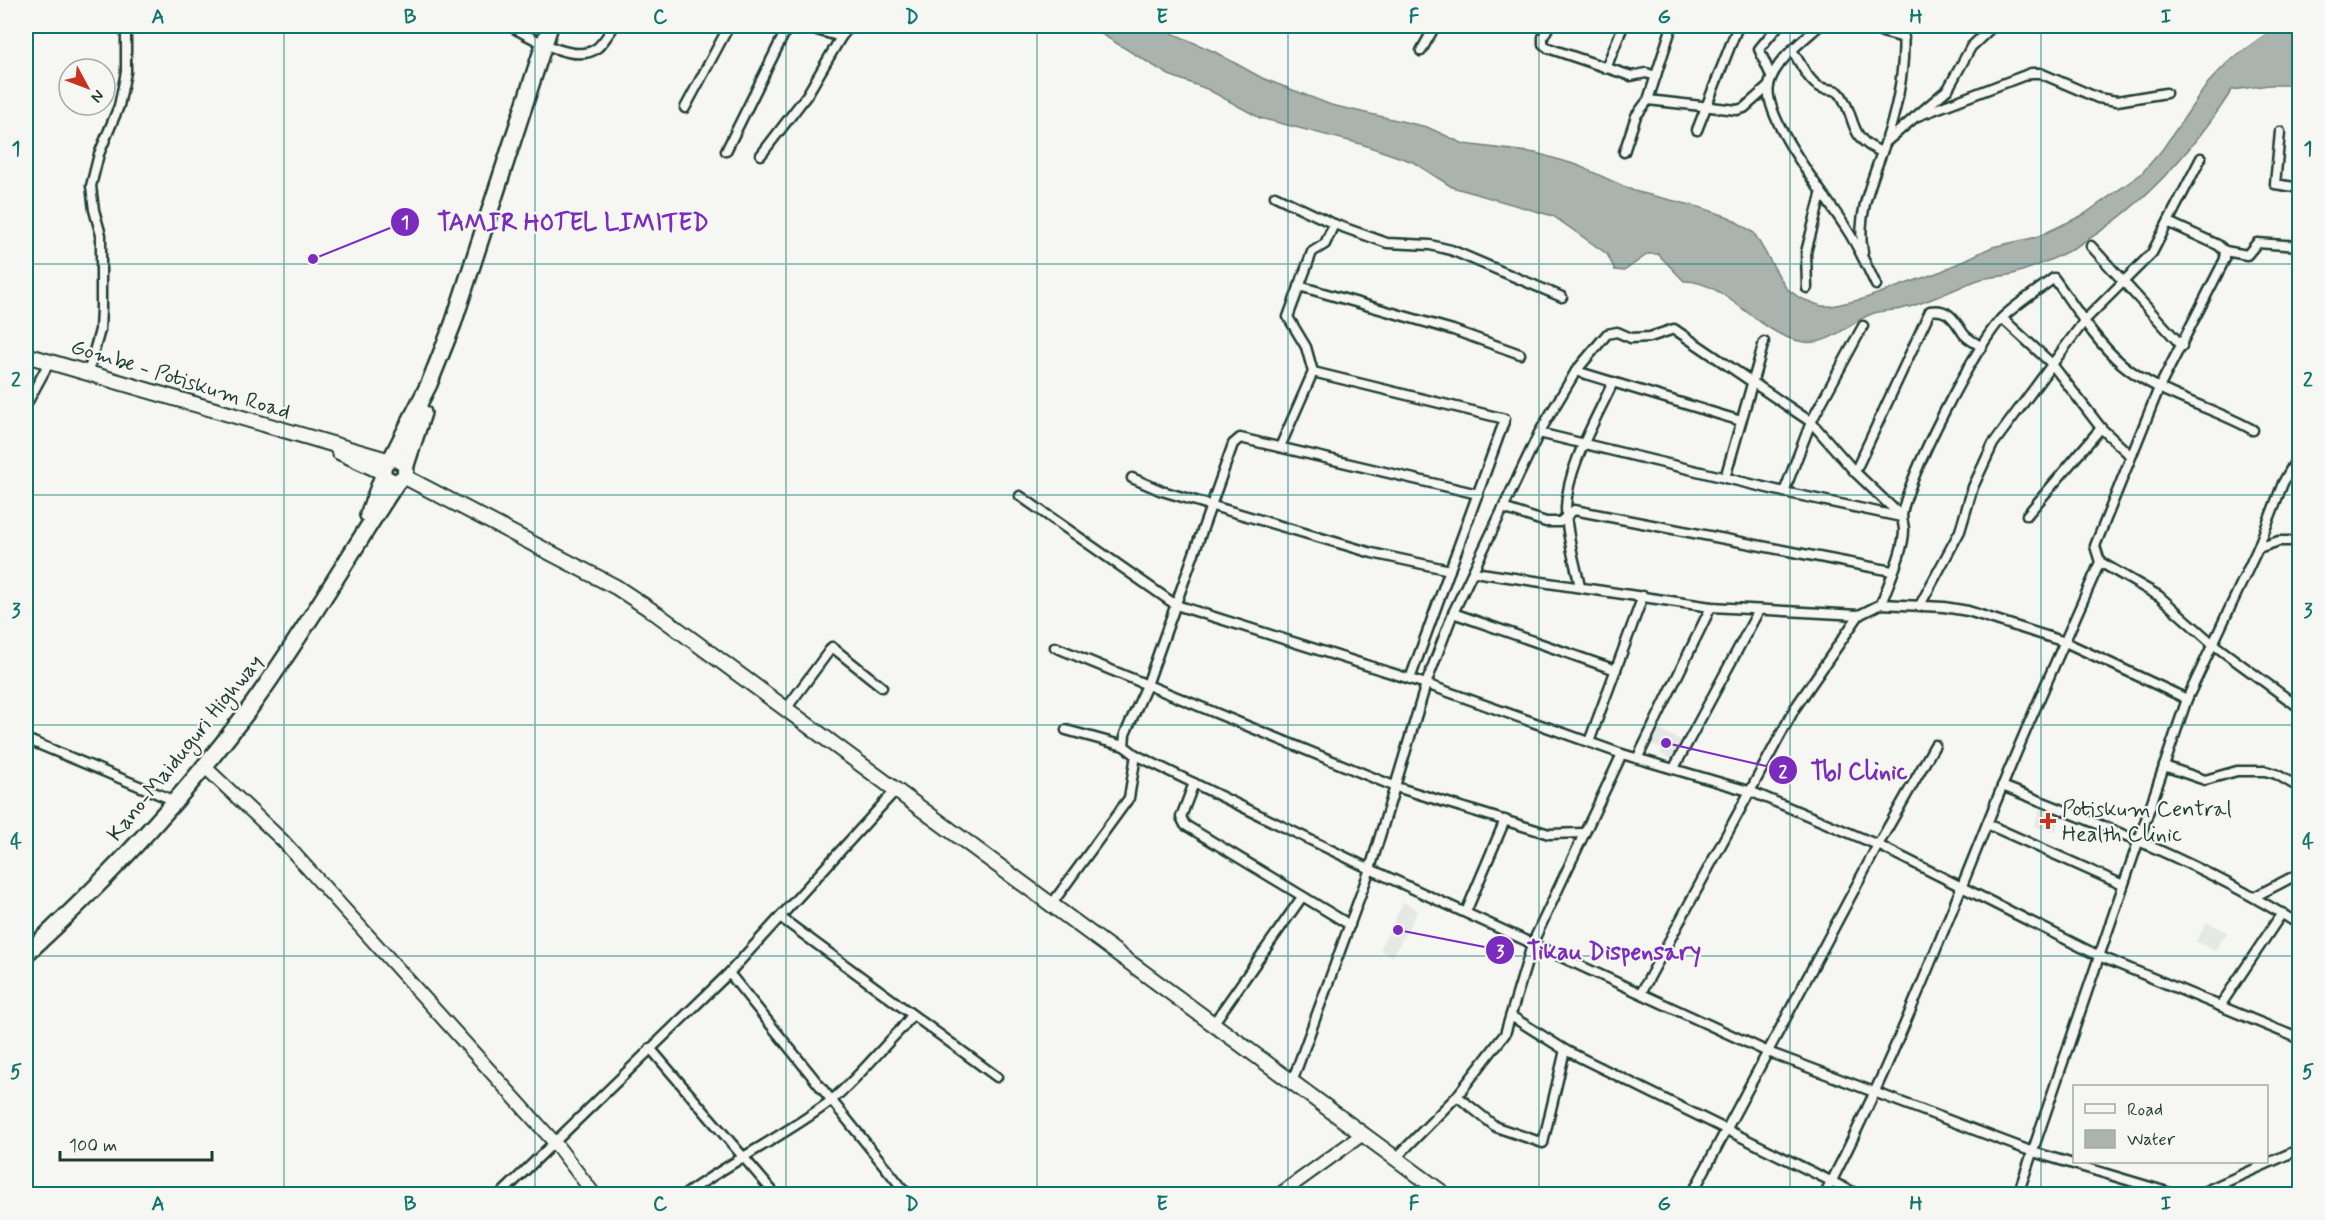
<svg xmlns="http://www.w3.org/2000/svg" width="2325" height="1220" viewBox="0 0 2325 1220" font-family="Mynerve,sans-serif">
<rect width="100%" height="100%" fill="#f6f6f2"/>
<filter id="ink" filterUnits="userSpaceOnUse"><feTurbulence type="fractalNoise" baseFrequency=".0167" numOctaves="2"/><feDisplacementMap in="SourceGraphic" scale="12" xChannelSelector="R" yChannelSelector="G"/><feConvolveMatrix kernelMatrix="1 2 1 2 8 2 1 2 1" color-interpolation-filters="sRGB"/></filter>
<g filter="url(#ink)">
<!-- built -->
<g fill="#e6e8e4">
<path d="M1656 728 1682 741 1673 759 1660 754 1663 749 1650 744Z"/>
<path d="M2040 809 2061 816 2055 832 2034 826Z"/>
<path d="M1403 902 1418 910 1393 956 1380 950Z"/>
<path d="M2207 922 2227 932 2215 951 2196 941Z"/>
</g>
<!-- water -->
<path fill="#aab3ae" stroke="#72847d" stroke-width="1.5" d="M1088 26H1156L1215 52 1262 78 1331 105 1427 127 1464 144 1536 153 1577 165 1634 191 1699 207 1729 217 1754 233 1786 288 1800 298 1821 306H1832L1863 299 1942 271 1992 247 2037 237 2083 215 2141 174 2162 150 2208 83 2228 62 2274 29 2299 28 2300 85H2269L2232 90C2181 169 2107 246 2013 274 2002 277 1989 276 1978 280 1954 289 1929 302 1905 308 1895 311 1884 310 1874 313 1850 321 1831 346 1804 342 1759 336 1726 280 1684 281L1658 254H1648L1624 271 1615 270 1607 254 1553 216 1452 187 1413 162 1361 144 1260 118 1207 89 1169 75Z"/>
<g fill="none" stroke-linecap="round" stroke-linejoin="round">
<!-- street casing -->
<g stroke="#1f3d34" stroke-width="13">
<g id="street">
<path d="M510 26C530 37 575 65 597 48 604 42 609 33 614 26"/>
<path d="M803 26 841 37 850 26"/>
<path d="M1549 26 1543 37V44L1548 48 1631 76 1646 73 1656 76"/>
<path d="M1819 26C1802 41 1774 62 1769 85 1762 118 1828 199 1846 228 1858 246 1867 266 1876 285"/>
<path d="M1861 26 1904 38"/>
<path d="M1792 50C1800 62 1808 81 1820 87 1827 91 1836 87 1841 95 1857 120 1848 139 1882 152"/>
<path d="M1421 51 1435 26"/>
<path d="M1606 68 1623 26"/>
<path d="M1771 76 1759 49 1778 26"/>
<path d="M1648 100 1737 110 1744 108 1769 86"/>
<path d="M685 108 729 26"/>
<path d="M1915 117 2031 73H2040L2098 98 2117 101 2166 93"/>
<path d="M1697 130 1738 26"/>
<path d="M2280 132 2275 184 2300 188"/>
<path d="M1886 142 1948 89 1971 47 1993 26"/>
<path d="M726 151 788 26"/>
<path d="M1624 152 1636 116 1648 100 1672 26"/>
<path d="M761 155 807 95 841 37"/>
<path d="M1275 196 1334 224 1387 243 1430 245 1451 250 1562 297"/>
<path d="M2170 223 2218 245 2225 251 2247 255 2257 243 2300 246"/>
<path d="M2091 246 2182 346"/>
<path d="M1863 252C1854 207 1882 162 1893 118 1901 88 1905 56 1903 26"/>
<path d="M1299 286 1453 330 1520 354"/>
<path d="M1807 288 1806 252 1821 195"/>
<path d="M2002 318 2051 363 2101 428 2131 456"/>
<path d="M1576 371 1741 421"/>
<path d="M1313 372 1505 419 1410 679"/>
<path d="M88 373 100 330 101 309V235L94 210 91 186 99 154 119 106 126 72V26"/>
<path d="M26 405 50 361"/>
<path d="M1539 433 1784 492 1901 517"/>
<path d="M1280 447 1313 372 1306 347 1288 317 1312 252 1325 244 1334 224"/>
<path d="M1855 472 1930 311C1948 308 1954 319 1963 333 1967 339 1976 343 1982 347"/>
<path d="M1132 478 1162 491 1372 553 1450 570"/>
<path d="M1725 478 1764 342"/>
<path d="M1784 492 1811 422 1863 326"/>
<path d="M1020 496 1176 605 1426 684 1622 754 1752 792 1878 845 1935 745"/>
<path d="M1503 508 1546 522H1560L1574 510 1892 571"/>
<path d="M2027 515 2101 428"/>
<path d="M2258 548 2283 483 2300 453"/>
<path d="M2100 562 2159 596 2213 644 2300 708"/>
<path d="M1474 572 1711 607 1859 615 1881 604 1944 607 1968 611 2065 642 2187 699"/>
<path d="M1580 587C1575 562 1566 534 1566 508 1567 467 1596 420 1613 382"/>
<path d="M1881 604C1888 584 1904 551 1904 530 1904 525 1902 521 1902 516 1905 481 1977 342 2003 317 2018 303 2037 291 2054 278 2075 307 2095 341 2122 364 2160 396 2211 406 2253 430"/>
<path d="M1919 607 1960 531 1973 487 1993 444 2085 320 2152 253 2201 158"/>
<path d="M1453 613 1616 670"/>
<path d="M1055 647 1396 787 1549 834 1583 833"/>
<path d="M786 709 832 647 882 687"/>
<path d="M1066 730 1124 746 1136 755 1370 869 1768 1052 2033 1152 2174 1194"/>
<path d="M26 739 175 801"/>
<path d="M1589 742 1643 596"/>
<path d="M1124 746 1125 734 1147 685 1233 444 1240 438 1478 494"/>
<path d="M1638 757 1711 607"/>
<path d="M2164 766 2205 780 2237 771H2265L2276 774 2300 788"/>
<path d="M1674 768 1759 610"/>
<path d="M1194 783 1181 817 1185 825 1350 925"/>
<path d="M2002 786C2105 826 2206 865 2300 925"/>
<path d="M1987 824 2123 885"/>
<path d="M2256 896 2300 873"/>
<path d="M1051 905 1129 798 1136 755"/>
<path d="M1466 912 1505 820"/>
<path d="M780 917 997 1077"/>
<path d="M729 973 907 1194"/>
<path d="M1641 993 1795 708 1859 615"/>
<path d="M2220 1006 2282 913"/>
<path d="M1511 1016 1565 1050 1857 1194"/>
<path d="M1213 1024 1302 897"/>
<path d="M650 1048 775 1194"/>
<path d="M1292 1082 1370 869 1426 684 1453 613 1539 433 1576 371 1607 334 1617 332 1631 338 1650 337 1674 329 1811 422 1855 472 1902 517"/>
<path d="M1457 1096 1496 1127 1543 1143 1565 1050"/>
<path d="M1396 1158 1457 1096 1505 1034 1533 942 1622 754"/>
<path d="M501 1194 729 973 895 791"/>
<path d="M686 1194C732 1161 782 1137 828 1103 855 1082 878 1052 902 1028L912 1015"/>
<path d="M1692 1194 1878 845 2099 956 2300 1039"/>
<path d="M1825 1194C1893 1063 1946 924 2002 787 2033 711 2067 637 2100 562L2095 546 2159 388 2225 259V251"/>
<path d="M2018 1194 2187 699 2258 548 2279 541H2300"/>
<path d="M2199 1194 2300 1149"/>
</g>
</g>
<!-- secondary casing -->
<g stroke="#1f3d34" stroke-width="16">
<g id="secondary">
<path d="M204 766 283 841 555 1143 594 1194"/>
<path d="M1280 1194 1363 1134"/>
</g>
</g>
<!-- primary casing -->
<g stroke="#1f3d34" stroke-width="18">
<g id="primary">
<path d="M26 355 387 460"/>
<path d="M339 452 382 472"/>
<path d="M405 477 616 587 657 614 1444 1194"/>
</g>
</g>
<!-- highway casing -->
<g stroke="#1f3d34" stroke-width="20">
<g id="highway">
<path d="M391 459 429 384 453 324 550 26"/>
<path d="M406 465 395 458 387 460 383 467V476L394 483 405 477 406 465 423 413"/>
<path d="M368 515 383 476"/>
<path d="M26 954C108 879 183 798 250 708 303 635 347 558 397 482"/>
</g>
</g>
<!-- street -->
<use href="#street" stroke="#f6f6f2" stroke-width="8"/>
<!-- secondary -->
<use href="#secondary" stroke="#f6f6f2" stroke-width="12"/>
<!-- primary -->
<use href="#primary" stroke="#f6f6f2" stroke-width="14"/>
<!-- highway -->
<use href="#highway" stroke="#f6f6f2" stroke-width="15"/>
</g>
</g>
<!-- grid -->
<path fill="none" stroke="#0f766e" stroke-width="1.5" stroke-opacity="0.55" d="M284 26V1194M535 26V1194M786 26V1194M1037 26V1194M1288 26V1194M1539 26V1194M1790 26V1194M2041 26V1194M26 264H2300M26 495H2300M26 725H2300M26 956H2300"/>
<!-- markers -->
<path fill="#c8321e" stroke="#f6f6f2" stroke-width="2" d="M2045 812h6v6h6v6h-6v6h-6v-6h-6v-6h6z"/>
<g text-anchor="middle" stroke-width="4.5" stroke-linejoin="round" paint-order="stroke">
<!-- street labels -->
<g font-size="22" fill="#1f3d34" stroke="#f6f6f2">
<text transform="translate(181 378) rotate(17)" y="8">Gombe - Potiskum Road</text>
<text transform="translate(184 747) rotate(-51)" y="8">Kano-Maiduguri Highway</text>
</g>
<!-- poi labels -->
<g font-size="22" fill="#1f3d34" stroke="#f6f6f2" text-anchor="start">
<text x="2062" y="816">Potiskum Central<tspan x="2062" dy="25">Health Clinic</tspan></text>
</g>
</g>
<!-- callouts -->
<path fill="none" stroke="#7b2cbf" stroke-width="2" d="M313 259L405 222M1666 743L1783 770M1398 930L1500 950"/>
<g fill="#7b2cbf" stroke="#f6f6f2" stroke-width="2">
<circle cx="313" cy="259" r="6"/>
<circle cx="1666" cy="743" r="6"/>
<circle cx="1398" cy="930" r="6"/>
<circle cx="405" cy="222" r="15"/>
<circle cx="1783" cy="770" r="15"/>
<circle cx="1500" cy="950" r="15"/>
</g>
<g font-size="18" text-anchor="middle" font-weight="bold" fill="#fff">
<text x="405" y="228">1</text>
<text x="1783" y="777">2</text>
<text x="1500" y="957">3</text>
</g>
<g font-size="24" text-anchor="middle" font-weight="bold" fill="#7b2cbf" stroke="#f6f6f2" stroke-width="4.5" stroke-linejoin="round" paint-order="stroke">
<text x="573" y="230">TAMIR HOTEL LIMITED</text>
<text x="1859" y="779">Tbl Clinic</text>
<text x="1614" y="959">Tikau Dispensary</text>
</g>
<!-- margin -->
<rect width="2325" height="1220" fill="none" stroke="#f6f6f2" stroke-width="66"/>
<!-- legend -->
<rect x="2073" y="1085" width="195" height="78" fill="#f6f6f2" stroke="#a0aca6" stroke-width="1.5"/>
<rect x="2085" y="1104" width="30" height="9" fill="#f6f6f2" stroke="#a0aca6" stroke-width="1.5"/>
<text x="2127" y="1115" font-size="18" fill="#1f3d34">Road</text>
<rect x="2085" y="1130" width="30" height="18" fill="#aab3ae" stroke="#a0aca6" stroke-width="1.5"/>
<text x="2127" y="1145" font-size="18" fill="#1f3d34">Water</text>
<!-- north arrow -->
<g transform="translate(87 87) rotate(131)"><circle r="28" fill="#f6f6f2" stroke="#a0aca6" stroke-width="1.5"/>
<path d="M0-4.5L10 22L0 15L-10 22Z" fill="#c8321e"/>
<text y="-9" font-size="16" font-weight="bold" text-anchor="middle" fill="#1f3d34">N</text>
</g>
<!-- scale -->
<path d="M60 1151v9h152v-9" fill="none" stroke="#1f3d34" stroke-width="3"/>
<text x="69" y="1151" font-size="18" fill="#1f3d34" stroke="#f6f6f2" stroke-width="4.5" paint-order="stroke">100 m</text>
<rect x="33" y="33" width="2259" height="1154" fill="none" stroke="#0f766e" stroke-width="2"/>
<g font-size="20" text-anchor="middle" font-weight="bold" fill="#0f766e">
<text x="158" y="23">A</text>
<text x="410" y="23">B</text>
<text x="660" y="23">C</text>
<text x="912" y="23">D</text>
<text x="1162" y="23">E</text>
<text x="1414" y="23">F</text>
<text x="1664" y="23">G</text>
<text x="1916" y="23">H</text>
<text x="2166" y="23">I</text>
<text x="16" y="155">1</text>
<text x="2308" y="155">1</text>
<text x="16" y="386">2</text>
<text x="2308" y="386">2</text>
<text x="16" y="617">3</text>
<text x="2308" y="617">3</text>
<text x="16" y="848">4</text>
<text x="2308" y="848">4</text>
<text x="16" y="1078">5</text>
<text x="2308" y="1078">5</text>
<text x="158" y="1210">A</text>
<text x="410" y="1210">B</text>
<text x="660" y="1210">C</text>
<text x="912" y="1210">D</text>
<text x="1162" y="1210">E</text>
<text x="1414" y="1210">F</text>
<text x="1664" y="1210">G</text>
<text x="1916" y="1210">H</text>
<text x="2166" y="1210">I</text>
</g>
</svg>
